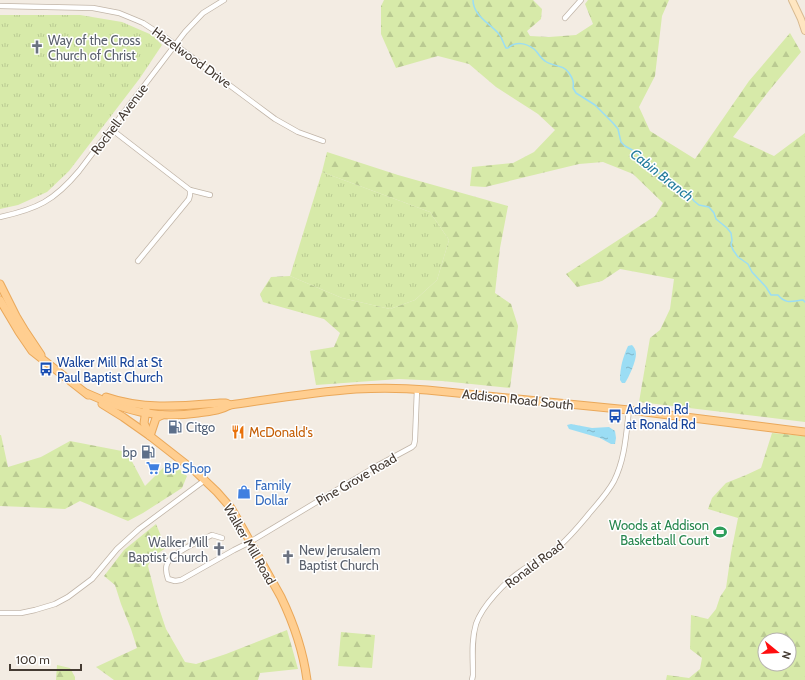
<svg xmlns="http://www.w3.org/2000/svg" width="805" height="680" viewBox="0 0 805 680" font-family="Cabin,sans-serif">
<defs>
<pattern id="grass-tufts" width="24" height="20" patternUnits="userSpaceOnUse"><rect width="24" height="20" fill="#d7eaa9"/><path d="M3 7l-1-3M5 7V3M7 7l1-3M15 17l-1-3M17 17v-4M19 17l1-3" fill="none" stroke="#baca92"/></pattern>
<pattern id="forest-firs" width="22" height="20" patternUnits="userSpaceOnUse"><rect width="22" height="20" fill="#d7eaa9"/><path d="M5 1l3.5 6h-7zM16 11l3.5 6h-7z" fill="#baca92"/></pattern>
<pattern id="water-ripples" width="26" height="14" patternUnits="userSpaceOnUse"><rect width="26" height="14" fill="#9bddf4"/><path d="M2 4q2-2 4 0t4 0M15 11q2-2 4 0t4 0" fill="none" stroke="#80b4c6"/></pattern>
</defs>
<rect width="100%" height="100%" fill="#f3ece3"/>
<!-- grass -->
<g fill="url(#grass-tufts)">
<path d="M0 15H80L122 22 152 35 162 45 140 78 69 171 47 192 18 205 0 209Z"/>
<path d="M322 172 430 212 449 240 437 280 415 300 390 309 342 298 290 276Z"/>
</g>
<!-- forest -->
<g fill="url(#forest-firs)" fill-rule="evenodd">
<path d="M384 0H533L542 9 541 19 527 31 530 36 549 37 576 35 593 24 585 4 588 0H669L662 16 655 76 639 107 650 131 695 159 749 81 790 33 801 52 768 92 733 137 774 156 805 133V422L639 402 650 338 660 330 670 309 674 279 620 269 602 281 577 287 566 274 655 216 663 203 633 174 603 162 579 164 485 187 470 186 472 167 513 163 534 152 555 130 538 114 496 87 469 64 438 56 396 68 381 34V6Z"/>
<path d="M327 152 398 175 508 206 500 248 495 293 511 304 518 326 510 388 442 381 399 379 316 385 310 351 334 347 340 333 324 319 263 302 260 294 271 277 290 276 342 298 390 309 415 300 437 280 449 240 430 212 322 172Z"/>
<path d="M772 433 805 436V680H666L667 675 689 678 700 669 702 658 690 649 691 615 708 619 716 609 720 597 726 588 731 553 738 518 708 509 712 498 726 483 746 475 761 468ZM765 640H789V664H765Z"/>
<path d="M0 435H1L8 467 41 457 70 441 127 452 145 486 170 461 187 476 182 488 143 513 128 521 80 501 65 509 25 507 0 506Z"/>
<path d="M156 524 166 548 152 557 148 566 158 605 166 629 185 662 196 664 226 654 287 630 298 669 260 673 258 680H114L96 667 137 648 131 629 121 604 115 585 104 576 124 550Z"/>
<path d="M341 632 375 635 372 668 338 666Z"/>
<path d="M57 665 70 668 75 677V680H56Z"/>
</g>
<!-- water -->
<g fill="url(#water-ripples)">
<path d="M632 345C634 347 636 350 636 354 636 361 629 377 625 383H622L620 380C620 367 623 357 628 346Z"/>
<path d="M571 424 592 428 609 427 615 431 616 438 615 444H611L600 438 569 429 567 425Z"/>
</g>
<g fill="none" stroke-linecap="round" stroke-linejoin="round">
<!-- stream -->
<path stroke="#9bddf4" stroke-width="1.5" d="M473 0C473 15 489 23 498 33 502 37 503 43 506 48H508C516 41 526 43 534 49 538 52 540 58 545 61 553 67 563 64 569 73 573 79 574 82 573 88L576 93 595 105 613 123 618 129 621 142 625 146 634 151 651 164 668 183 673 187 686 192 691 197 694 201 699 205 709 207 714 213 716 219 727 228 731 233 732 240 731 245 733 250 738 257 748 264 752 272 766 287 771 295H778C786 305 793 301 803 300L805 302"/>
<!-- street casing -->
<g stroke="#c1b5a8" stroke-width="6">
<g id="street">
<path d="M0 6 93 8 119 13 136 20 143 23 166 38 275 119 298 132 323 141"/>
<path d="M565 18 581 0"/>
<path d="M111 129 190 190 210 195"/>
<path d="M0 217C37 209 54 201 79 171L185 32 203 13 224 0"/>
<path d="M138 261 189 199 190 195V190"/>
<path d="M222 538 212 535C201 540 171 553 167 564 165 569 166 573 168 579L175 581 181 580 234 550 250 542 375 467 412 447 414 445 415 440 417 389"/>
<path d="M0 613H21L35 610 55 604 68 597 92 579 117 549 139 529 205 480"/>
<path d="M472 680 473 675C473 658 471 641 476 624 482 606 505 582 521 571 530 564 542 559 552 552 566 542 577 528 588 515 597 504 607 494 614 481 625 459 626 435 629 410"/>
</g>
</g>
<!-- secondary casing -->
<g stroke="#d9bb92" stroke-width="8">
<path id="secondary" d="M792 0 801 19 805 31"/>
</g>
<!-- primary casing -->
<g stroke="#eaa85a" stroke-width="9">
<g id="primary">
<path d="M0 284 16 316 25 331 41 355"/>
<path d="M0 300 19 332 32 351 88 395"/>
<path d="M86 393C126 411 154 419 198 413 211 411 219 411 230 405 272 399 314 392 356 389 379 388 403 388 427 390L629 410 805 432"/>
<path d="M106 397C143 410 182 406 220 403H226L230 405"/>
<path d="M102 404 123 417 150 436 196 472 217 492 231 508 238 520 281 597C294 624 303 650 307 680"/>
<path d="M146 410 144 423 149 434"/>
<path d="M150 436 156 418 162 415"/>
</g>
</g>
<!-- street -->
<use href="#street" stroke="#fff" stroke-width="4.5"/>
<!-- secondary -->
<use href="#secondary" stroke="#ffe6c1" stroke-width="6"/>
<!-- primary -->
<use href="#primary" stroke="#ffce90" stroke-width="7"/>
</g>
<!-- icons -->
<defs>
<g id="church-bare" transform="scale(1.08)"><path d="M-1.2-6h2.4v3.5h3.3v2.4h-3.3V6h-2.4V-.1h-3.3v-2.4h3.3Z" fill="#6b7280" stroke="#fff" stroke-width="2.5" paint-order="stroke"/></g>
<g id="bus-bare" transform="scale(1.08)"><path d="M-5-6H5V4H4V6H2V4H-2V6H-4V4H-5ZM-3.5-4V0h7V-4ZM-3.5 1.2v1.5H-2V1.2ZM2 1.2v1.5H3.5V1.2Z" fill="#1a4fb4" stroke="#fff" stroke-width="2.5" paint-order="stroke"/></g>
<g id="fuel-bare" transform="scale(1.08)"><path d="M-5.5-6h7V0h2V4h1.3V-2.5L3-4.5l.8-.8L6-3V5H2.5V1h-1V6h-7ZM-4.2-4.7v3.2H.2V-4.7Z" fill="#5c6f8a" stroke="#fff" stroke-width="2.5" paint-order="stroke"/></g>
<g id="restaurant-bare" transform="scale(1.08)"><path d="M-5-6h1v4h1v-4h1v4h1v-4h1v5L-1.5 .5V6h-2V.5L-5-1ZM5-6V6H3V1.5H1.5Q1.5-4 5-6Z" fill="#e8710a" stroke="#fff" stroke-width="2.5" paint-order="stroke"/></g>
<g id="supermarket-bare" transform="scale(1.08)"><path d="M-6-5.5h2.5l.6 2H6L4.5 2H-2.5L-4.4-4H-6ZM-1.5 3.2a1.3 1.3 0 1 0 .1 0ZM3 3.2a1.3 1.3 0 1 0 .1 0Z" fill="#3f7fe0" stroke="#fff" stroke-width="2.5" paint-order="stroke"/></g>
<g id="shop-bare" transform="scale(1.08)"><path d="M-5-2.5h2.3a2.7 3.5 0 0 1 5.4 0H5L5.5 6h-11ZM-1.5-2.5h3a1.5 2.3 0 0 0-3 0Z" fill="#3f7fe0" stroke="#fff" stroke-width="2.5" paint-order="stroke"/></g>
<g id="stadium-bare" transform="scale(1.08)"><path d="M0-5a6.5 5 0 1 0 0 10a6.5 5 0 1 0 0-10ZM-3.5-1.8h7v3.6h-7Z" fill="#2e9e5b" stroke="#fff" stroke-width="2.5" paint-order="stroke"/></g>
</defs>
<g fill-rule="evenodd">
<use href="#church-bare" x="37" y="47"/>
<use href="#bus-bare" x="46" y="369"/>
<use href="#bus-bare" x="615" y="416"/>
<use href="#fuel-bare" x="175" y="427"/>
<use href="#restaurant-bare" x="238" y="432"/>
<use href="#fuel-bare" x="148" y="452"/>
<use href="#supermarket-bare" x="153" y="468"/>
<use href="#shop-bare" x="244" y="492"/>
<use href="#stadium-bare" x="720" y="532"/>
<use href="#church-bare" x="219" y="549"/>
<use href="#church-bare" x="288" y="557"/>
</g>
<g text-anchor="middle" stroke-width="3" stroke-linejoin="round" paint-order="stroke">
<!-- worship labels -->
<g font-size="13" fill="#5b616d" stroke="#fff" text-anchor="start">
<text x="48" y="45">Way of the Cross<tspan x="48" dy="15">Church of Christ</tspan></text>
<text x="208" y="547" text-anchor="end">Walker Mill<tspan x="208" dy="15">Baptist Church</tspan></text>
<text x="299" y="555">New Jerusalem<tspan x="299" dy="15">Baptist Church</tspan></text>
</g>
<!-- street labels -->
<g font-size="13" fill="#453b33" stroke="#fff">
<text transform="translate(192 57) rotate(36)" y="5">Hazelwood Drive</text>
<text transform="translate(119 119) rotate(-53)" y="5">Rochell Avenue</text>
<text transform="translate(518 399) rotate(6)" y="5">Addison Road South</text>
<text transform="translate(356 479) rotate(-30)" y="5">Pine Grove Road</text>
<text transform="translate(250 544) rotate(60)" y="5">Walker Mill Road</text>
<text transform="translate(534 564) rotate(-37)" y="5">Ronald Road</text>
</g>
<!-- transit labels -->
<g font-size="13" fill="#164399" stroke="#fff" text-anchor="start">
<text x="57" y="367">Walker Mill Rd at St<tspan x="57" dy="15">Paul Baptist Church</tspan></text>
<text x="626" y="414">Addison Rd<tspan x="626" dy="15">at Ronald Rd</tspan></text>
</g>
<!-- service labels -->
<g font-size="13" fill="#4e5e75" stroke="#fff" text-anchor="start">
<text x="186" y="432">Citgo</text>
<text x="137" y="457" text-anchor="end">bp</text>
</g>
<!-- food labels -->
<g font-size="13" fill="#c56008" stroke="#fff" text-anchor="start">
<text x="249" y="437">McDonald's</text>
</g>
<!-- shop labels -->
<g font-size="13" fill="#366cbe" stroke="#fff" text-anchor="start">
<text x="164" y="473">BP Shop</text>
<text x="255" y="490">Family<tspan x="255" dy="15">Dollar</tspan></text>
</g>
<!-- leisure labels -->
<g font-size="13" fill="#27864d" stroke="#fff" text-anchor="end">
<text x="709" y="530">Woods at Addison<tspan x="709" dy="15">Basketball Court</tspan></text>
</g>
<!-- water labels -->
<g font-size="14" font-style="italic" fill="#247d9d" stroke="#fff">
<text transform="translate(662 175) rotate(38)" y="5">Cabin Branch</text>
</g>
</g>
<!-- north arrow -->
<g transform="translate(777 652) rotate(108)"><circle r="19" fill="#ffffff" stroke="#b5b1ad"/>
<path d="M0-3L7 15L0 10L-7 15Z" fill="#ff0e0f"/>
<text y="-6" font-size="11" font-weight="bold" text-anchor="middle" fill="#453b33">N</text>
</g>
<!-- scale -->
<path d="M10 664v6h71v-6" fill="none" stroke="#453b33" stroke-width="2"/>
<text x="16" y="664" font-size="12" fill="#453b33" stroke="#ffffff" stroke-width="3" paint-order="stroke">100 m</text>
</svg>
